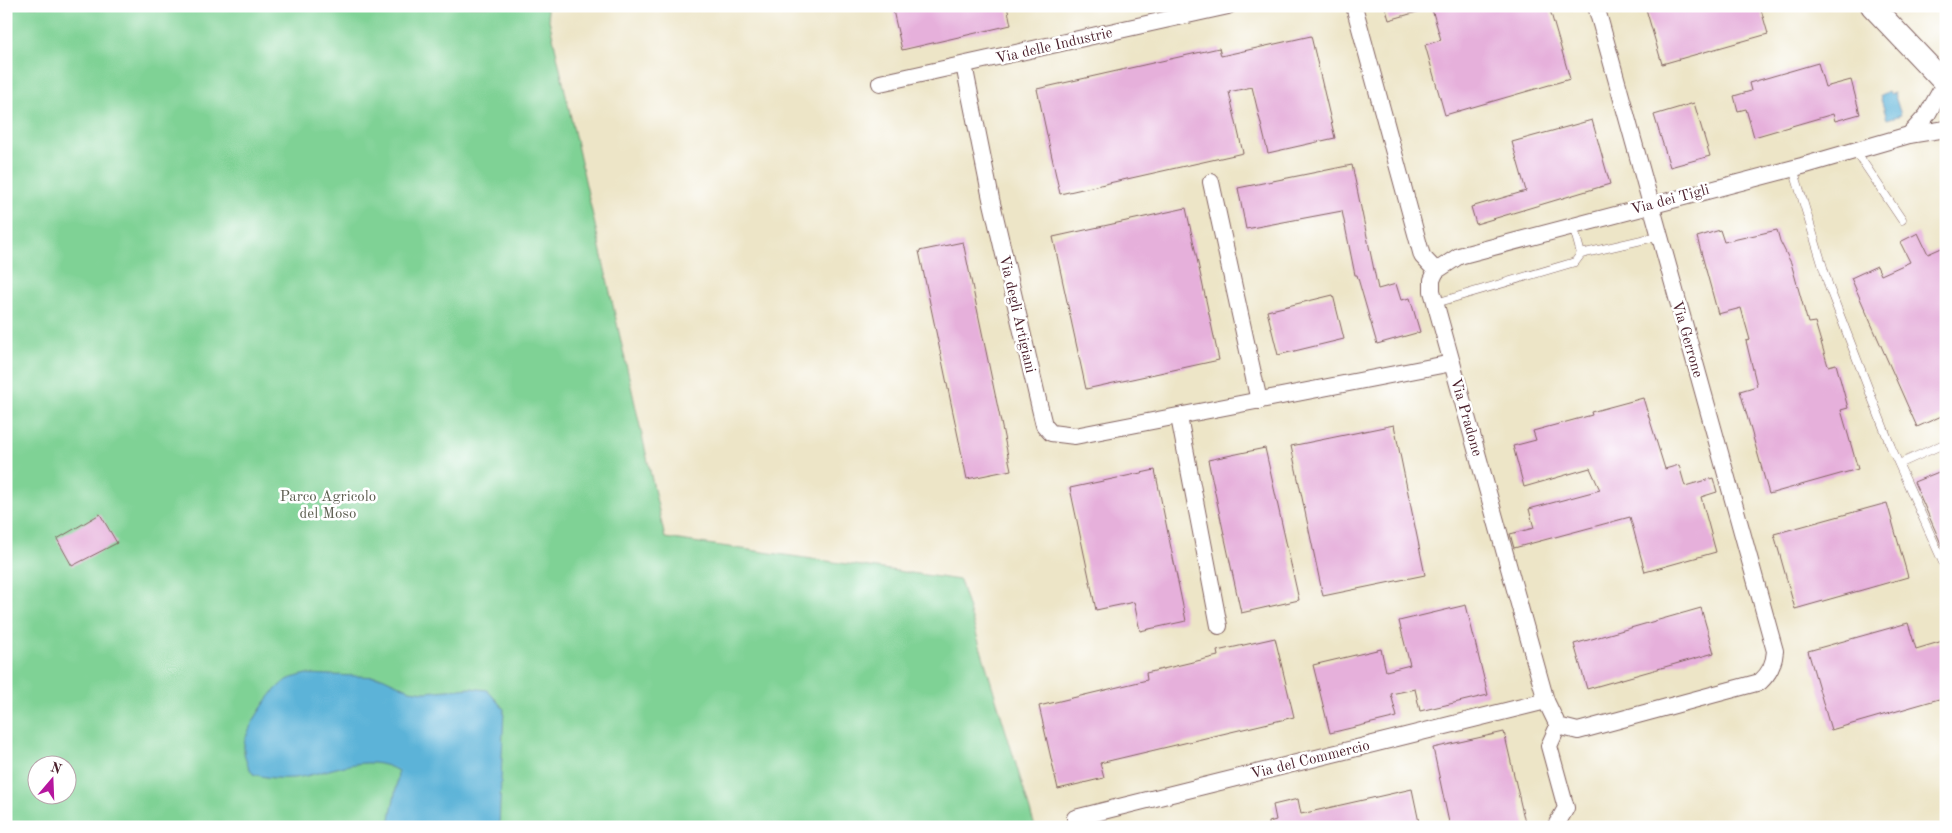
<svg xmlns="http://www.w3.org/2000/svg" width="1952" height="833" viewBox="0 0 1952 833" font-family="'Old Standard TT',serif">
<rect width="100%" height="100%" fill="#fff"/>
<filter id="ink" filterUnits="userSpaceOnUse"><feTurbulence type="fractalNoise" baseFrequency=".02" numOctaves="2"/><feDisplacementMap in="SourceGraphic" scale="10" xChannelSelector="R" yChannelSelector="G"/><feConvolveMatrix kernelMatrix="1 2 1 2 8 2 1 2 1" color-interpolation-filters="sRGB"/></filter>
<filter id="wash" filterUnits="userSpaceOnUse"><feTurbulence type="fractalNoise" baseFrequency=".0096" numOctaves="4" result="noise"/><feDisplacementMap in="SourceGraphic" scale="20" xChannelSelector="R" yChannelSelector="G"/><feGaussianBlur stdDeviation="1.12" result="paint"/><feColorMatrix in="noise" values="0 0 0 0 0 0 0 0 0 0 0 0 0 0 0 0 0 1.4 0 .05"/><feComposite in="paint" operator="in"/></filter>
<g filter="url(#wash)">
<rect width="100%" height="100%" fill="#ede5c7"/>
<!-- green -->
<path fill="#7fd295" stroke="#647860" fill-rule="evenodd" d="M6 6H546L665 538 960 580 1035 827H6ZM38 766H68V796H38Z"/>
<!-- water -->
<g fill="#5bb3d8" stroke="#526982">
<path d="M1888 91 1891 94 1894 93 1901 115 1887 119 1880 96Z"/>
<path d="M306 674 382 677 410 690 425 692 471 688 487 690 504 709 499 827H389C391 807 397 791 398 771 366 751 329 774 294 778 280 779 266 778 253 774 247 765 243 756 244 745 246 728 272 688 287 680 293 677 300 676 306 674Z"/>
</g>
<g id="blocks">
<!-- building -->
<g fill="#e6b0db">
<path d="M892 6H1007L1011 25 902 50Z"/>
<path d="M1385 6H1424V10L1389 20Z"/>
<path d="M1431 6H1546L1547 10H1550L1570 79 1445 115 1425 45 1441 40Z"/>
<path d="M1655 6H1760L1768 34 1662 64 1646 9Z"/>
<path d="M1311 36 1335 138 1268 153 1252 87 1229 92 1243 153 1060 194 1037 89 1219 48 1221 56Z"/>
<path d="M1818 63 1825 87 1851 80 1860 114 1835 121 1833 114 1754 137 1746 109 1738 111 1734 96 1751 91 1749 83Z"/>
<path d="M1694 103 1710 156 1670 167 1654 115Z"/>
<path d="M1592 120 1610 184 1476 224 1471 207 1526 191 1512 142Z"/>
<path d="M1352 165 1378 289 1396 284 1401 300 1410 298 1420 332 1377 344 1357 275H1355L1342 211 1246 229 1238 188Z"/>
<path d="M1186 208 1219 360 1086 389 1053 237Z"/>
<path d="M1720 230 1724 242 1777 230 1780 241 1791 263 1808 323 1815 322 1828 366 1836 364 1848 408 1841 410 1858 469 1769 494 1740 391 1757 386 1746 341 1750 340 1741 308 1718 314 1697 237Z"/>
<path d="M1918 233 1928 254 1946 246V414L1917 427 1851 278 1877 266 1881 275 1910 262 1900 242Z"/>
<path d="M963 242 1011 470 967 479 919 251Z"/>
<path d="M1333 295 1344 339 1278 355 1267 311Z"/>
<path d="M1643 398 1665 469 1679 465 1685 486 1713 478 1717 492 1701 497 1716 552 1645 572 1630 517 1514 548 1510 534 1534 528 1529 509 1600 490 1590 468 1524 487 1513 446 1536 440 1533 431 1592 415 1591 412Z"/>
<path d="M1394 425 1425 575 1323 596 1291 446Z"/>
<path d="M1265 448 1299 600 1241 613 1208 460Z"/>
<path d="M1946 469V555L1914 482Z"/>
<path d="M1155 470 1186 621 1140 631 1134 602 1096 610 1070 488Z"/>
<path d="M1887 503 1908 577 1795 609 1774 534Z"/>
<path d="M100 514 117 543 72 566 57 539Z"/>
<path d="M1466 605 1488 695 1420 711 1415 689 1391 694 1397 717 1330 733 1313 665 1381 649 1386 671 1410 665 1399 621Z"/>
<path d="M1701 608 1714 653 1587 689 1574 644Z"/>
<path d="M1908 623 1916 649 1946 640V697L1831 730 1808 651Z"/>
<path d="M1275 638 1294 717 1100 763 1104 778 1058 789 1039 706 1147 680 1146 673 1218 656 1217 651Z"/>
<path d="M1504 732 1526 827H1450L1433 748Z"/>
<path d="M1412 789 1420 827H1269V822L1276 820 1273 805 1298 799 1301 814Z"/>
</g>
</g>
</g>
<g filter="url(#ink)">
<use href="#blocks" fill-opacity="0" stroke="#836462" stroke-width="1"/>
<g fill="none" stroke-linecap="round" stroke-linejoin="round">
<!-- service casing -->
<g stroke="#836462" stroke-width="9">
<g id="service">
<path d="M1855 150 1902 220"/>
<path d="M1793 168 1829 287 1891 447 1946 569"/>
<path d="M1573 225 1581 254"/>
<path d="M1436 303 1575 262 1581 254 1659 236"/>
<path d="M1899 464 1946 443"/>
</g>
</g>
<!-- minor casing -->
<g stroke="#836462" stroke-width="18">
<g id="minor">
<path d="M1354 6 1422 256 1436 271 1432 280V291L1546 701 1558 726 1549 746 1566 808 1555 827"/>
<path d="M964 65 991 199 1042 417 1044 425 1051 433 1075 436 1452 363"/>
<path d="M880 83 1228 6"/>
<path d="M1909 135 1927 115 1945 83"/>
<path d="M1211 182 1259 401"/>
<path d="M1436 271 1459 256 1802 166 1909 135 1946 129"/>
<path d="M1179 417 1219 626"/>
<path d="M1558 726 1578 731 1760 682C1770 673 1774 664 1775 651L1596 6"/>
<path d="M1075 818 1546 701"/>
</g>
</g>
<!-- secondary casing -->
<g stroke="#836462" stroke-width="24">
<path id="secondary" d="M1872 6 1946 84"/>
</g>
<!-- service -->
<use href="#service" stroke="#fff" stroke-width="8"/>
<!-- minor -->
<use href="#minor" stroke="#fff" stroke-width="16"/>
<!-- secondary -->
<use href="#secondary" stroke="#fff" stroke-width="22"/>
</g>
</g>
<g text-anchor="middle" stroke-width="5" stroke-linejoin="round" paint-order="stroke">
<!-- street labels -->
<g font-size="15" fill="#4a1f2b" stroke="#fff">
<text transform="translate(1054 45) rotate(-13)" y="5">Via delle Industrie</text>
<text transform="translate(1670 199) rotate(-15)" y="5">Via dei Tigli</text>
<text transform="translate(1018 314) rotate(77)" y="5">Via degli Artigiani</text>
<text transform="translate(1688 339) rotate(74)" y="5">Via Gerrone</text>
<text transform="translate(1467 417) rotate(74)" y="5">Via Pradone</text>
<text transform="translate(1310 759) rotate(-14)" y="5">Via del Commercio</text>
</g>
<!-- park labels -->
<g font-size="15" fill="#5d5e50" stroke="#fff">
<text x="328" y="501">Parco Agricolo<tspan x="328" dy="17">del Moso</tspan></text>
</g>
</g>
<!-- margin -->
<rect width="1952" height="833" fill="none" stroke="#fff" stroke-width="25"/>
<!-- north arrow -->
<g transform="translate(52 780) rotate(19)"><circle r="24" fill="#ffffff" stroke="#b7a5aa"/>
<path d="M0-4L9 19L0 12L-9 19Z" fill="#b5179e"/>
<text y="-8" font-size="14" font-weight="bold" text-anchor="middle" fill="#4a1f2b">N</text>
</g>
</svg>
